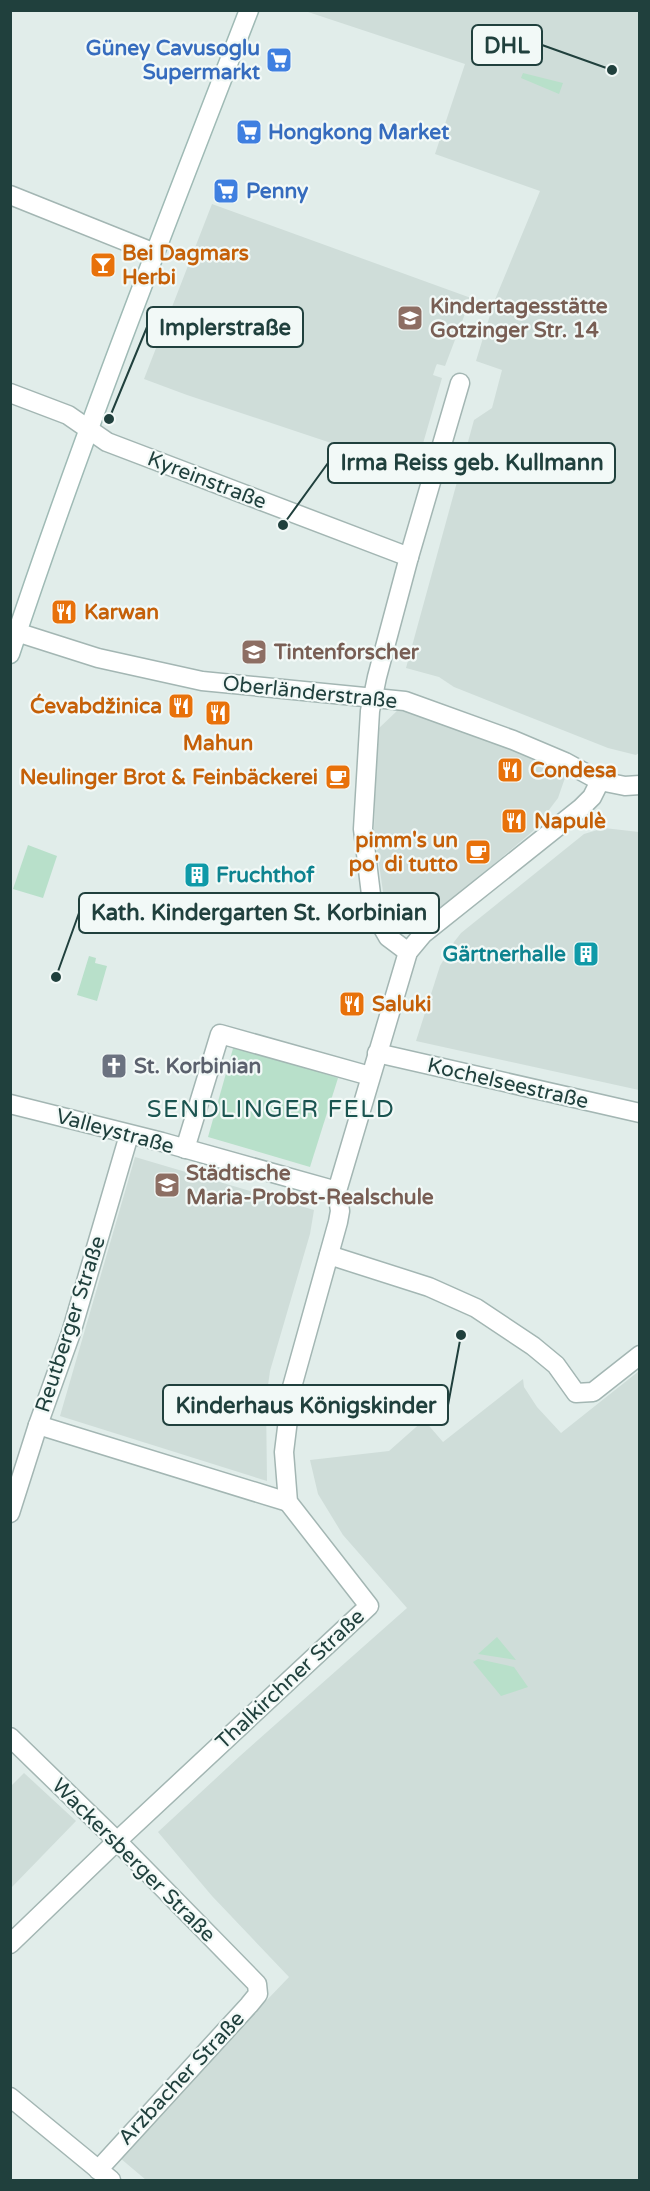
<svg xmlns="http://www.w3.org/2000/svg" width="650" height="2191" viewBox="0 0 650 2191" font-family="'Varela Round',sans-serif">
<rect width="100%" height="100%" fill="#e1edea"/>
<!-- built -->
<g fill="#cfddd9">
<path d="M305 11H639L640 752 636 755 608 748 454 687 439 677 406 668 474 420 492 408 502 370 476 361 494 302 540 191 435 154 465 64Z"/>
<path d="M212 204 471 298 445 366 437 364 436 366 433 375 442 378 415 471 187 395 144 379Z"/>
<path d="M399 709 453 727 567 772 558 798 533 831 427 921 385 905 374 830 377 730Z"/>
<path d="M604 828 639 832V1090L416 1041 440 966 454 942 461 933 584 834Z"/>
<path d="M135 1157 314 1210 310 1234 270 1371 266 1400 267 1481 60 1416Z"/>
<path d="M639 1371V2180H146L120 2158 158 2114 289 1977 212 1896 158 1832 240 1756 407 1608 343 1535 318 1494 310 1460 389 1451 424 1420 443 1442 523 1379 524 1387 537 1407 561 1433Z"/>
<path d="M24 1773 76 1821 11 1888 10 1787Z"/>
</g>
<!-- green -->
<g fill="#b8e0ca">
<path d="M523 73 563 83 559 94 521 78Z"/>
<path d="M28 845 57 856 43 898 13 889Z"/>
<path d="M89 956 96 958 95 963 107 966 97 1001 77 995Z"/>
<path d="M234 1045 338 1078 310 1167 208 1137Z"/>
<path d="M497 1637 516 1660 478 1654Z"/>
<path d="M478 1659 514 1667 528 1687 501 1696 473 1662Z"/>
</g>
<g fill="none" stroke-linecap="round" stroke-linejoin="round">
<!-- minor casing -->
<g stroke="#a3b6b3" stroke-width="21">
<g id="minor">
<path d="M10 195 155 253"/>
<path d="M10 393 68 415 107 442 409 557"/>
<path d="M10 630 98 658 202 681 405 701 513 740 565 762 600 781 625 786 640 785"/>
<path d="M408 952 388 937 373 911 363 829 370 711 377 677 409 557 460 383"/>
<path d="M377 1053 640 1113"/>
<path d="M10 1104 162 1142 337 1191"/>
<path d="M185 1149 220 1034 370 1076"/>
<path d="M329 1255 429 1287 476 1308 533 1346 556 1365 576 1393 593 1392 640 1355"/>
<path d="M38 1425 288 1502"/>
<path d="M10 1513 38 1425 71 1333 129 1135"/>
<path d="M10 1737 117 1841 257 1984 258 1994 249 2005 98 2170"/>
<path d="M10 1944 117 1841 369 1606 288 1502 284 1452 292 1387 338 1222 340 1211 337 1191 408 952 423 934 581 808 592 797 600 781"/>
<path d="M10 2097 111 2180"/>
</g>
</g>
<!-- secondary casing -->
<g stroke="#9fbab5" stroke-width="21">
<path id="secondary" d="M10 654C82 437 166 224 249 10"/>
</g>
<!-- minor -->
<use href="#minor" stroke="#fff" stroke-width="18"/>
<!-- secondary -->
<use href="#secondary" stroke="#fff" stroke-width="18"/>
</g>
<!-- icons -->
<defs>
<g id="supermarket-square" transform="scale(1.35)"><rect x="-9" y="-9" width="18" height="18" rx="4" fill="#3f7fe0" stroke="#f2f9f7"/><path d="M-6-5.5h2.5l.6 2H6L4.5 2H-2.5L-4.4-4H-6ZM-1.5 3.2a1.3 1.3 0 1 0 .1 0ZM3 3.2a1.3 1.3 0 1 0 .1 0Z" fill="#fff"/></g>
<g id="bar-square" transform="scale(1.35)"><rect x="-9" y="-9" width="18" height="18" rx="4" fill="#e8710a" stroke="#f2f9f7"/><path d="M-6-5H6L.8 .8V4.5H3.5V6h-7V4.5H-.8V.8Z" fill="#fff"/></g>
<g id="school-square" transform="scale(1.35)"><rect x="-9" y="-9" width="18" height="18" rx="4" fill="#8d6e63" stroke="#f2f9f7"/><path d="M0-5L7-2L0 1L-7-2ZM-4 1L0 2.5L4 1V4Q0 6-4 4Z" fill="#fff"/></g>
<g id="restaurant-square" transform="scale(1.35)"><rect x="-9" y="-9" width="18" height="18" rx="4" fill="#e8710a" stroke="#f2f9f7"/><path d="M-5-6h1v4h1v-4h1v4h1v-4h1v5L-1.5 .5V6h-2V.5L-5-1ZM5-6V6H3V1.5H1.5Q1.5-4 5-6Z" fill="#fff"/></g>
<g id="cafe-square" transform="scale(1.35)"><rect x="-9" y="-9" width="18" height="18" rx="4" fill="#e8710a" stroke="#f2f9f7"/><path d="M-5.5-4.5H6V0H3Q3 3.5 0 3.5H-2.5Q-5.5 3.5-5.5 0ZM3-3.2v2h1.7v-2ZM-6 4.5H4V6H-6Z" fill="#fff"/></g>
<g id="building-square" transform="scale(1.35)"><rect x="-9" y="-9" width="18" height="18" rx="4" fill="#0f9aa8" stroke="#f2f9f7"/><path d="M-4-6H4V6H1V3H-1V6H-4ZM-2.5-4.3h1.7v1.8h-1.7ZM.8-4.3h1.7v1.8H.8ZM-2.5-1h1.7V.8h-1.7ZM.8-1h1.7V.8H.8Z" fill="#fff"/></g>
<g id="church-square" transform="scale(1.35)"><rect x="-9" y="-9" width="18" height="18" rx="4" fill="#6b7280" stroke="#f2f9f7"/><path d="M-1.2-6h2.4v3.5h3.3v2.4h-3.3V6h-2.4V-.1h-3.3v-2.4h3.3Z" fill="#fff"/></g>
</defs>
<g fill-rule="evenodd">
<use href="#supermarket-square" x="279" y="60"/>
<use href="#supermarket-square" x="249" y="132"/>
<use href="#supermarket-square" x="226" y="191"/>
<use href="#bar-square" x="103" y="265"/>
<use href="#school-square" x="410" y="318"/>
<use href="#restaurant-square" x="64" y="612"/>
<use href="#school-square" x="254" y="652"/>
<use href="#restaurant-square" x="181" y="706"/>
<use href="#restaurant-square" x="218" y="713"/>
<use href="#restaurant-square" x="510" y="770"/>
<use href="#cafe-square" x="338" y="777"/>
<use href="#restaurant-square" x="514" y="821"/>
<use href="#cafe-square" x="478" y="852"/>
<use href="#building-square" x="197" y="875"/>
<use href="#building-square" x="586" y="954"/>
<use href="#restaurant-square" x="352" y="1004"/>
<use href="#church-square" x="114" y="1066"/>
<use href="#school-square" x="167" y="1185"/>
</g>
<g text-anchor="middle" stroke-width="4.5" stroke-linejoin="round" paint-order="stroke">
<!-- shop labels -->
<g font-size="21" font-weight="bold" fill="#366cbe" stroke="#f2f9f7" text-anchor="start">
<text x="260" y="55" text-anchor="end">Güney Cavusoglu<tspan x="260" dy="24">Supermarkt</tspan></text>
<text x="268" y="139">Hongkong Market</text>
<text x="246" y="198">Penny</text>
</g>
<!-- food labels -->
<g font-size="21" font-weight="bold" fill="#c56008" stroke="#f2f9f7" text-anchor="start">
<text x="122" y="260">Bei Dagmars<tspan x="122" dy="24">Herbi</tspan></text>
<text x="84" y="619">Karwan</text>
<text x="162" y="713" text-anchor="end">Ćevabdžinica</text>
<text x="218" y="750" text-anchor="middle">Mahun</text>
<text x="530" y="777">Condesa</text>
<text x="318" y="784" text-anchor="end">Neulinger Brot &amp; Feinbäckerei</text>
<text x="534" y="828">Napulè</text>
<text x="458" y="847" text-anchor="end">pimm's un<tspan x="458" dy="24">po' di tutto</tspan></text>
<text x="372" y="1011">Saluki</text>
</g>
<!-- education labels -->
<g font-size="21" font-weight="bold" fill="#785e54" stroke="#f2f9f7" text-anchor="start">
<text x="430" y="313">Kindertagesstätte<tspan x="430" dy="24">Gotzinger Str. 14</tspan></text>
<text x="274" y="659">Tintenforscher</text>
<text x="186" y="1180">Städtische<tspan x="186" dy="24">Maria-Probst-Realschule</tspan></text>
</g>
<!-- street labels -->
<g font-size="21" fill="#20403d" stroke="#f2f9f7">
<text transform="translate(207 480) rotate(21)" y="7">Kyreinstraße</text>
<text transform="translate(310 692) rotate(6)" y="7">Oberländerstraße</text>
<text transform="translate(508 1083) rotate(13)" y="7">Kochelseestraße</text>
<text transform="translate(115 1131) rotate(15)" y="7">Valleystraße</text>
<text transform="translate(70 1324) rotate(-72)" y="7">Reutberger Straße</text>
<text transform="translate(290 1679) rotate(-43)" y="7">Thalkirchner Straße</text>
<text transform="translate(134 1860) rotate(45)" y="7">Wackersberger Straße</text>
<text transform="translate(181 2078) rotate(-47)" y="7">Arzbacher Straße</text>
</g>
<!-- culture labels -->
<g font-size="21" font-weight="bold" fill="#0d838f" stroke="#f2f9f7" text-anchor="start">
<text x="216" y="882">Fruchthof</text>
<text x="566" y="961" text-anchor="end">Gärtnerhalle</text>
</g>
<!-- worship labels -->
<g font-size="21" font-weight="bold" fill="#5b616d" stroke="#f2f9f7" text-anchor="start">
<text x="134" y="1073">St. Korbinian</text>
</g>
<!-- quarter labels -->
<g font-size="24" letter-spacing="1.5" fill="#1a5450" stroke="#f2f9f7">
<text x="271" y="1117">SENDLINGER FELD</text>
</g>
</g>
<!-- callouts -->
<path fill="none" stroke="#20403d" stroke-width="2" d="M612 70L542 45M109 419L147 327M283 525L328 463M56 977L79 913M461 1335L448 1405"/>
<g fill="#20403d" stroke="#f2f9f7" stroke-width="2">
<circle cx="612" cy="70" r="6"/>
<circle cx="109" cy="419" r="6"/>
<circle cx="283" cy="525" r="6"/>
<circle cx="56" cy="977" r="6"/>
<circle cx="461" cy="1335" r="6"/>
</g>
<g fill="#f2f9f7" stroke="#20403d" stroke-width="2">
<rect x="472" y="25" width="70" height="40" rx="6"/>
<rect x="147" y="307" width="156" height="40" rx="6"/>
<rect x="328" y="443" width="287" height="40" rx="6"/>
<rect x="79" y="893" width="360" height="40" rx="6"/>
<rect x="163" y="1385" width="285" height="40" rx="6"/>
</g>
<g font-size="22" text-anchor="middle" font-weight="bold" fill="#20403d">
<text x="507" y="53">DHL</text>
<text x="225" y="335">Implerstraße</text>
<text x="472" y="470">Irma Reiss geb. Kullmann</text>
<text x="259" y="920">Kath. Kindergarten St. Korbinian</text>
<text x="306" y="1413">Kinderhaus Königskinder</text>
</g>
<!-- border -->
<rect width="650" height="2191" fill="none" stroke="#20403d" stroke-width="24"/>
</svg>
